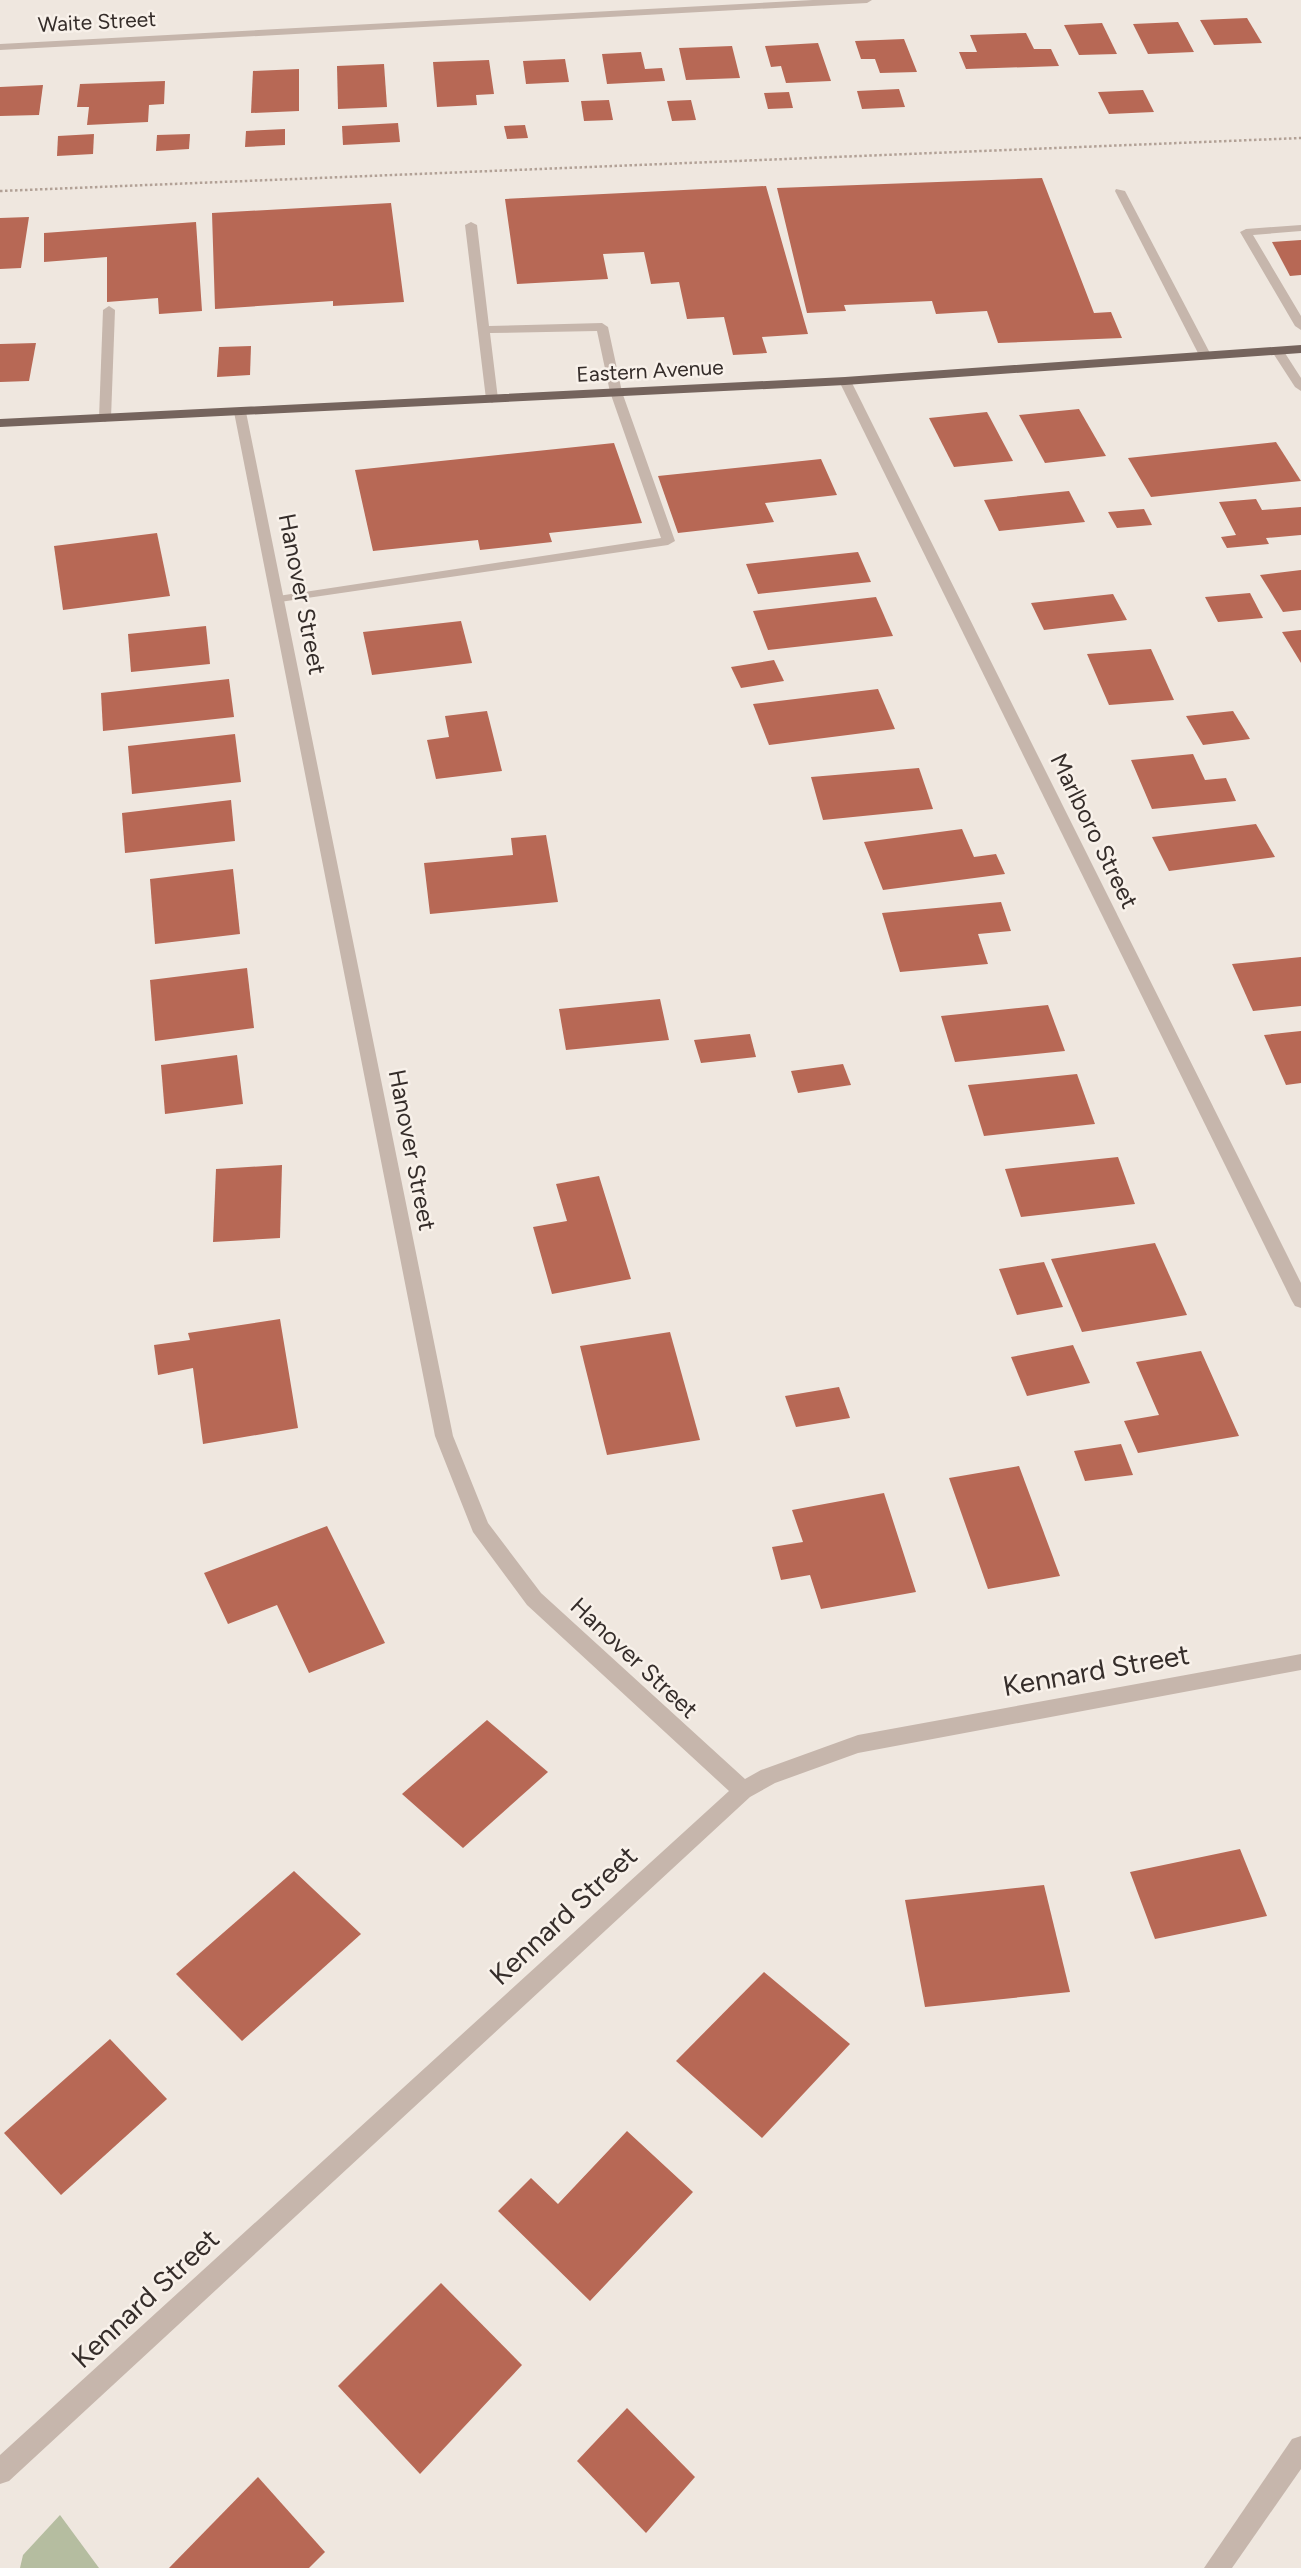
<svg xmlns="http://www.w3.org/2000/svg" width="1301" height="2568" viewBox="0 0 1301 2568" font-family="Figtree,sans-serif">
<rect width="100%" height="100%" fill="#efe7df"/>
<!-- green -->
<path fill="#b5bda0" d="M60 2515 99 2568H20L23 2555Z"/>
<!-- building -->
<g fill="#b76855">
<path d="M1247 18 1262 43 1214 45 1200 20Z"/>
<path d="M1178 22 1194 52 1148 54 1133 24Z"/>
<path d="M1102 23 1117 54 1079 55 1064 25Z"/>
<path d="M1026 33 1034 49H1051L1059 66 966 69 959 52H977L970 35Z"/>
<path d="M904 39 917 72 880 73 875 59H861L855 41Z"/>
<path d="M818 43 831 81 786 83 781 66 771 67 765 46Z"/>
<path d="M732 46 740 78 686 80 679 48Z"/>
<path d="M641 52 645 69 662 68 665 81 607 84 602 54Z"/>
<path d="M565 59 569 82 526 84 523 61Z"/>
<path d="M489 60 494 94 476 95 477 105 437 107 433 62Z"/>
<path d="M384 64 387 107 338 109 337 66Z"/>
<path d="M299 69V111L251 113 253 71Z"/>
<path d="M165 81 164 104 149 105 148 122 87 125 89 107H77L80 84Z"/>
<path d="M43 85 39 115 0 116V87Z"/>
<path d="M899 89 905 107 862 109 857 91Z"/>
<path d="M1143 90 1154 112 1109 114 1098 92Z"/>
<path d="M789 92 793 108 768 109 764 93Z"/>
<path d="M609 100 613 120 584 121 581 101Z"/>
<path d="M691 100 696 120 672 121 667 101Z"/>
<path d="M398 123 400 142 343 145 342 126Z"/>
<path d="M525 125 528 138 507 139 504 126Z"/>
<path d="M285 129V145L245 147 246 131Z"/>
<path d="M94 134 93 154 57 156 58 136Z"/>
<path d="M190 134 189 149 156 151 157 135Z"/>
<path d="M1042 178 1094 313 1111 312 1122 338 998 343 987 311 936 314 932 301 844 305 846 311 807 313 777 188Z"/>
<path d="M766 186 808 334 762 337 767 353 733 355 724 317 687 319 679 282 651 284 644 252 603 254 608 279 517 284 505 199Z"/>
<path d="M391 203 404 302 333 306V301L215 309 212 213Z"/>
<path d="M29 217 21 268 0 269V218Z"/>
<path d="M196 222 202 311 159 314 158 298 107 302V257L44 262V233Z"/>
<path d="M1301 240V275L1290 276 1272 242Z"/>
<path d="M36 343 29 381 0 382V344Z"/>
<path d="M251 346 250 375 217 377 219 347Z"/>
<path d="M1079 409 1106 456 1045 463 1019 415Z"/>
<path d="M987 412 1013 461 954 467 929 418Z"/>
<path d="M1276 442 1301 481 1151 497 1128 458Z"/>
<path d="M614 443 642 523 549 533 552 542 480 550 478 540 373 551 355 470Z"/>
<path d="M821 459 837 495 765 503 774 522 678 533 658 476Z"/>
<path d="M1069 491 1085 522 999 531 984 500Z"/>
<path d="M1256 499 1262 510 1301 507V535L1266 538 1269 544 1227 548 1221 537 1236 535 1219 502Z"/>
<path d="M1144 509 1152 525 1117 528 1108 512Z"/>
<path d="M157 533 170 596 63 610 54 546Z"/>
<path d="M858 552 871 582 758 594 746 564Z"/>
<path d="M1301 570V610L1283 612 1260 575Z"/>
<path d="M1250 593 1263 618 1218 622 1205 597Z"/>
<path d="M1113 594 1127 620 1044 630 1031 603Z"/>
<path d="M876 597 893 636 768 650 753 611Z"/>
<path d="M461 621 472 663 372 675 363 632Z"/>
<path d="M206 626 210 664 131 672 128 634Z"/>
<path d="M1301 630V663L1282 632Z"/>
<path d="M1151 649 1174 700 1109 705 1087 654Z"/>
<path d="M774 660 784 681 741 688 731 667Z"/>
<path d="M229 679 234 717 103 731 101 693Z"/>
<path d="M878 689 895 729 769 745 753 704Z"/>
<path d="M487 711 502 771 436 779 427 740 449 737 445 716Z"/>
<path d="M1233 711 1250 739 1203 745 1186 716Z"/>
<path d="M235 734 241 782 132 794 128 746Z"/>
<path d="M1193 754 1205 780 1226 778 1236 801 1152 809 1131 760Z"/>
<path d="M919 768 933 809 823 820 811 777Z"/>
<path d="M231 800 235 841 125 853 122 813Z"/>
<path d="M1256 824 1275 857 1169 871 1152 837Z"/>
<path d="M962 829 974 857 996 854 1005 874 883 890 864 842Z"/>
<path d="M546 835 558 902 430 914 424 863 513 855 511 838Z"/>
<path d="M233 869 240 934 155 944 150 879Z"/>
<path d="M1001 902 1011 931 978 934 988 964 900 972 882 913Z"/>
<path d="M1301 957V1006L1253 1011 1232 964Z"/>
<path d="M247 968 254 1028 155 1041 150 980Z"/>
<path d="M660 999 669 1040 566 1050 559 1009Z"/>
<path d="M1048 1005 1065 1051 955 1062 941 1016Z"/>
<path d="M1301 1031V1083L1286 1085 1264 1035Z"/>
<path d="M750 1034 756 1057 701 1063 694 1040Z"/>
<path d="M237 1055 243 1104 165 1114 161 1065Z"/>
<path d="M843 1064 851 1085 798 1093 791 1071Z"/>
<path d="M1077 1074 1095 1124 984 1136 968 1085Z"/>
<path d="M1118 1157 1135 1204 1021 1217 1005 1169Z"/>
<path d="M282 1165 280 1238 213 1242 216 1169Z"/>
<path d="M599 1176 631 1279 552 1294 533 1227 567 1221 556 1184Z"/>
<path d="M1155 1243 1187 1315 1082 1332 1051 1259Z"/>
<path d="M1044 1262 1063 1307 1017 1315 999 1269Z"/>
<path d="M280 1319 298 1428 203 1444 193 1368 158 1375 154 1345 190 1340 188 1333Z"/>
<path d="M670 1332 700 1440 607 1455 580 1346Z"/>
<path d="M1073 1345 1090 1383 1027 1396 1011 1357Z"/>
<path d="M1201 1351 1239 1436 1138 1453 1124 1421 1159 1415 1136 1362Z"/>
<path d="M839 1387 850 1418 796 1427 785 1396Z"/>
<path d="M1121 1444 1133 1475 1085 1481 1074 1451Z"/>
<path d="M1019 1466 1060 1576 988 1589 949 1478Z"/>
<path d="M884 1493 916 1592 821 1609 810 1575 781 1580 772 1547 803 1542 792 1510Z"/>
<path d="M327 1526 385 1643 309 1673 277 1605 228 1624 204 1573Z"/>
<path d="M487 1720 548 1772 463 1848 402 1794Z"/>
<path d="M1240 1849 1267 1916 1155 1939 1130 1872Z"/>
<path d="M294 1871 361 1934 242 2041 176 1974Z"/>
<path d="M1044 1885 1070 1992 925 2007 905 1900Z"/>
<path d="M764 1972 850 2044 762 2138 676 2061Z"/>
<path d="M110 2039 167 2099 61 2195 4 2133Z"/>
<path d="M627 2131 693 2192 590 2301 498 2211 531 2178 558 2204Z"/>
<path d="M441 2283 522 2365 420 2474 338 2386Z"/>
<path d="M627 2408 695 2477 646 2533 577 2461Z"/>
<path d="M258 2477 325 2552 309 2568H169Z"/>
</g>
<g fill="none" stroke-linecap="round" stroke-linejoin="round">
<!-- path -->
<path stroke="#b2a196" stroke-width="2.5" stroke-dasharray="2.5 2.5" stroke-linecap="butt" d="M0 191 1301 138"/>
<!-- service -->
<g fill="#c6b6ac" fill-rule="evenodd">
<path d="M1116 189 1125 191 1211 355 1209 358 1199 355 1115 191Z"/>
<path d="M471 222 477 225 489 326 602 323 608 327 622 392 675 541 668 545 273 603V597L278 596 661 538 610 392 597 331 490 333 498 399 492 403 486 399 465 225Z"/>
<path d="M1301 225V231L1253 235 1301 316V330L1295 326 1240 232 1246 229Z"/>
<path d="M109 306 115 310 111 418 105 422 99 418 103 310Z"/>
<path d="M1301 2436V2469L1232 2568H1204L1292 2439Z"/>
</g>
<!-- minor -->
<g fill="#c6b6ac" fill-rule="evenodd">
<path d="M813 0H872L867 3 0 50V44Z"/>
<path d="M1273 347 1283 350 1301 378V391L1295 387 1271 350Z"/>
<path d="M841 378 851 381 1301 1283V1308L1295 1306 1292 1301 839 381Z"/>
<path d="M240 408 246 412 453 1436 488 1523 541 1593 745 1779 761 1770 858 1735 1301 1654V1670L858 1753 775 1783 750 1797 9 2481 0 2484V2455L729 1791 527 1605 473 1532 435 1436 234 412Z"/>
</g>
<!-- primary -->
<path fill="#75645d" fill-rule="evenodd" d="M1301 345V353L845 385 0 427V419L845 377Z"/>
</g>
<g text-anchor="middle" stroke-width="5" stroke-linejoin="round" paint-order="stroke">
<!-- far-street labels -->
<g font-size="21" fill="#352d2a" stroke="#f8f1ea">
<text transform="translate(97 22) rotate(-3)" y="7">Waite Street</text>
<text transform="translate(650 371) rotate(-3)" y="7">Eastern Avenue</text>
</g>
<!-- street labels -->
<g font-size="24" fill="#352d2a" stroke="#f8f1ea">
<text transform="translate(302 594) rotate(79)" y="8">Hanover Street</text>
<text transform="translate(1094 831) rotate(64)" y="8">Marlboro Street</text>
<text transform="translate(412 1150) rotate(79)" y="8">Hanover Street</text>
<text transform="translate(634 1658) rotate(43)" y="8">Hanover Street</text>
</g>
<!-- near-street labels -->
<g font-size="28" fill="#352d2a" stroke="#f8f1ea">
<text transform="translate(1096 1670) rotate(-10)" y="10">Kennard Street</text>
<text transform="translate(563 1915) rotate(-43)" y="10">Kennard Street</text>
<text transform="translate(145 2298) rotate(-43)" y="10">Kennard Street</text>
</g>
</g>
</svg>
